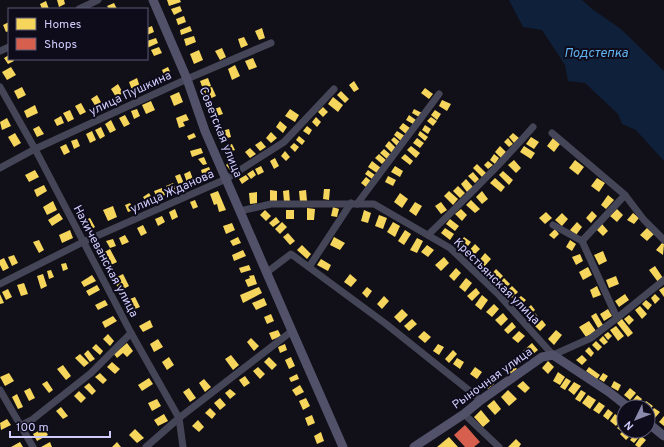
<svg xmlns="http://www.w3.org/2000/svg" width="664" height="447" viewBox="0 0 664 447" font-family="Overpass,sans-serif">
<rect width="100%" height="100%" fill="#111018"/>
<!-- water -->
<path fill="#0f203a" d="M509 0H582L592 9 621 29 664 71V161L636 130 622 124 618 114 585 83 568 81 565 65 542 30 523 27Z"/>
<!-- homes -->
<g fill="#f6d55c">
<path d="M57 0H64L65 4 59 7Z"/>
<path d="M167 0H180L181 2 169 6Z"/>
<path d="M46 1 49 9H42L40 4Z"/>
<path d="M114 3 117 9H109L107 6Z"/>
<path d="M180 6 182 11 174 15 171 9Z"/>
<path d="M184 16 186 22 178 25 176 19Z"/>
<path d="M9 22V31L6 32 3 25Z"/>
<path d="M152 26 154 32 147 35V28Z"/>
<path d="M190 26 192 31 181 35 180 30Z"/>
<path d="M262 28 265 38 259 40 255 31Z"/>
<path d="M194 36 196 42 186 46 184 39Z"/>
<path d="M244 37 248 45 241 48 238 39Z"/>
<path d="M156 38 158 43 147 48V41Z"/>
<path d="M159 47 162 53 154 56 151 50Z"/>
<path d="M222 48 226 57 220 60 215 51Z"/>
<path d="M199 50 203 60 194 64 190 54Z"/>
<path d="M9 55V59H13L14 61 8 64 4 58Z"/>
<path d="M253 58 257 67 249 70 245 61Z"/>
<path d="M235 65 240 76 232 80 228 69Z"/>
<path d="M11 67 16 75 7 80 2 72Z"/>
<path d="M168 67 171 74 165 77 162 70Z"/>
<path d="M137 78 140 87 132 90 129 82Z"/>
<path d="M208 78 211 86 203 89 200 81Z"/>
<path d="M354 81 359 89 354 92 349 85Z"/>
<path d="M118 84 123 93 116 97 111 89Z"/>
<path d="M22 87 26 95 18 99 14 91Z"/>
<path d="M212 87 216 96 207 100 203 90Z"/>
<path d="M425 88 433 94 429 99 421 93Z"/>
<path d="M341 91 349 99 345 103 337 95Z"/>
<path d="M179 92 183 102 174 106 170 96Z"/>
<path d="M97 95 102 104 96 107 91 99Z"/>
<path d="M333 97 343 105 338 112 328 104Z"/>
<path d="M442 100 451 104 447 111 439 106Z"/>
<path d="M151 101 155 110 146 114 142 105Z"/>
<path d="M81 103 86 112 80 115 75 106Z"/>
<path d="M35 105 38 113 27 118 24 111Z"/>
<path d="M220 107 223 114 213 117 211 110Z"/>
<path d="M323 107 328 112 323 117 318 112Z"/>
<path d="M137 109 140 116 134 119 131 111Z"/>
<path d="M290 109 299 115 295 122 285 116Z"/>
<path d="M414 109 422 113 419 117 412 113Z"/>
<path d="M70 110 74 119 68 122 63 113Z"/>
<path d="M435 110 441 114 437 120 431 115Z"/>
<path d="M186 114 189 120 183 122 185 126 179 128 176 118Z"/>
<path d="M125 115 130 124 124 127 119 118Z"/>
<path d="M409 115 416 120 413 124 406 120Z"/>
<path d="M61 116 64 123 57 126 54 120Z"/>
<path d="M316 117 321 122 317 127 312 122Z"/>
<path d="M431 117 437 121 433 126 427 121Z"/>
<path d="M7 118 11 126 2 130 0 122Z"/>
<path d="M111 120 116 130 110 133 105 124Z"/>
<path d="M280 121 287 127 283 133 276 127Z"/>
<path d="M403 123 410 128 406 134 399 128Z"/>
<path d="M425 125 431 129 428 134 422 130Z"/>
<path d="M39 126 44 134 37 137 33 129Z"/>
<path d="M307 126 312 130 309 135 303 131Z"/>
<path d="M101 127 105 136 100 139 95 130Z"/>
<path d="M229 129 231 137 220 140 218 132Z"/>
<path d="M92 131 96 140 90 143 86 134Z"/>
<path d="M397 131 405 136 401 141 394 135Z"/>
<path d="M420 131 428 137 425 141 418 135Z"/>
<path d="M271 132 277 138 271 143 266 138Z"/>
<path d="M15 133 21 143 14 147 8 137Z"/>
<path d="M194 133 196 137 189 140 187 136Z"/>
<path d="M513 133 519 138 514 143 509 137Z"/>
<path d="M299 136 305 141 302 145 296 140Z"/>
<path d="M394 137 400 142 397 146 391 140Z"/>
<path d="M531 137 539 142 534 149 526 144Z"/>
<path d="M417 138 424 143 420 148 413 143Z"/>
<path d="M508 138 513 144 509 147 504 142Z"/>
<path d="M553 138 560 144 554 152 547 146Z"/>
<path d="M77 139 80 146 74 149 71 141Z"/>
<path d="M261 141 266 147 260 151 255 145Z"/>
<path d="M389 141 396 148 392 153 385 146Z"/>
<path d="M294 143 299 147 295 152 290 147Z"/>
<path d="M66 144 70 152 64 155 60 147Z"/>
<path d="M232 144 235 150 226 153 224 147Z"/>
<path d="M411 146 420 153 416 158 407 150Z"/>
<path d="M500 146 506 152 501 158 495 152Z"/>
<path d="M524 146 535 153 531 159 520 152Z"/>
<path d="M201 148 203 153 192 157 190 151Z"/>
<path d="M250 148 256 154 250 158 245 152Z"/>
<path d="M384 149 391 155 387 159 380 153Z"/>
<path d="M285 151 290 157 286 161 281 156Z"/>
<path d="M379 154 386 160 382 164 375 158Z"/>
<path d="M405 154 413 161 410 165 401 158Z"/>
<path d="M494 154 499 158 495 164 490 160Z"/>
<path d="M204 157 207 164 203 165 198 159Z"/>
<path d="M234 158 238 164 230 170 226 165Z"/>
<path d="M275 158 279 166 274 169 270 161Z"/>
<path d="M514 160 521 168 516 173 508 165Z"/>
<path d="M575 160 584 167 578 175 569 168Z"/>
<path d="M372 161 381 168 377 173 368 167Z"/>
<path d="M488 161 493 165 488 169 484 165Z"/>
<path d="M477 164 486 173 482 177 473 168Z"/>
<path d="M261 166 264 172 258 175 255 169Z"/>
<path d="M395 166 403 171 400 177 391 172Z"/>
<path d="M209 167 212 174 203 177 201 170Z"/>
<path d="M35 170 39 177 29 182 25 175Z"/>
<path d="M253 170 256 175 251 179 247 174Z"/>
<path d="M368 170 375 175 372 179 365 174Z"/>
<path d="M190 171 194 182 188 185 184 174Z"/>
<path d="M503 171 513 180 509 185 499 175Z"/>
<path d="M473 172 479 179 475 183 468 176Z"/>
<path d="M180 174 185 186 180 188 175 176Z"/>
<path d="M246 175 249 179 242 184 239 179Z"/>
<path d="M388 176 396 180 393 186 385 182Z"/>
<path d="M366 177 371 181 366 187 361 183Z"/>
<path d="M495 178 505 187 501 192 490 183Z"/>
<path d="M597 178 605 183 599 192 591 186Z"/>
<path d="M466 179 473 187 467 192 461 184Z"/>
<path d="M173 183 176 189 170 193 166 186Z"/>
<path d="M44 185 47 191 37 197 34 190Z"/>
<path d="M458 186 465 193 460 198 453 191Z"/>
<path d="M162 188 165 195 157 198 154 191Z"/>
<path d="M324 189H330L329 200 323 199Z"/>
<path d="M270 190 277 191V202L270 201Z"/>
<path d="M289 190 290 202H284L283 191Z"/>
<path d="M306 190 307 201 300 202 299 191Z"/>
<path d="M218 191 226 210 219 212 217 204 214 205 210 194Z"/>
<path d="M449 191 458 199 453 205 444 196Z"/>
<path d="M482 191 488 199 482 204 476 197Z"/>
<path d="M257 192V203L250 204 249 193Z"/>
<path d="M149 193 153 200 147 203 143 197Z"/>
<path d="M400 193 408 199 402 208 394 202Z"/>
<path d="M608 195 614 200 606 209 601 205Z"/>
<path d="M195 200 198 207 193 209 190 202Z"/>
<path d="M471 200 480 209 475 213 466 205Z"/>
<path d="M53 201 57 210 47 215 43 207Z"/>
<path d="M415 202 422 206 416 216 409 211Z"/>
<path d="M441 202 447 210 441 214 435 206Z"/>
<path d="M130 203 134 210 128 212 125 205Z"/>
<path d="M113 206 117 217 108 221 103 210Z"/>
<path d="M333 207 339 209 337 217 331 216Z"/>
<path d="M307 208 315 209 314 220H307Z"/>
<path d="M175 209 178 217 172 220 169 212Z"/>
<path d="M461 209 467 215 462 221 455 214Z"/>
<path d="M617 209 623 215 617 222 610 216Z"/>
<path d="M265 210 271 216 266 221 260 215Z"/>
<rect x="286" y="210" width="8" height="9"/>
<path d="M364 210 371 213 368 223 361 221Z"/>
<path d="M592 211 597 216 591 223 586 218Z"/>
<path d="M546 212 552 218 545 224 539 218Z"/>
<path d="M59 213 63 219 52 226 48 220Z"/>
<path d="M562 213 568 219 562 226 555 220Z"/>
<path d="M633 213 639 218 634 224 627 220Z"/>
<path d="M379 215 387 218 383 229 375 226Z"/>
<path d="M162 216 165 222 158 226 155 219Z"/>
<path d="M276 217 280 222 273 227 269 223Z"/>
<path d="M90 218 95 227 88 231 83 221Z"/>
<path d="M450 219 459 226 455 231 446 224Z"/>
<path d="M282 222 287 227 280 234 275 229Z"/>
<path d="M393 222 400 226 395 237 387 232Z"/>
<path d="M577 222 582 227 576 235 570 230Z"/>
<path d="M232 223 235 230 226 234 223 226Z"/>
<path d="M602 224 608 231 603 236 596 229Z"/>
<path d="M143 225 147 233 141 236 137 228Z"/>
<path d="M445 228 454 234 450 240 441 233Z"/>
<path d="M647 228 654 234 647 241 640 235Z"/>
<path d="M555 229 559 234 554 239 549 235Z"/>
<path d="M70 230 73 238 62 243 59 235Z"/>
<path d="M405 230 411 234 404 245 398 241Z"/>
<path d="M288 233 295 241 290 245 283 237Z"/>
<path d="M125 235 129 242 122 245 119 238Z"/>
<path d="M238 237 241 243 233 246 230 241Z"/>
<path d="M334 237 345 243 340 250 330 245Z"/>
<path d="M464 237 471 242 465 250 458 246Z"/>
<path d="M417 238 423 241 417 253 410 250Z"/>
<path d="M113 239 116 246 110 248 106 241Z"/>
<path d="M39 240 44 250 39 253 33 242Z"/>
<path d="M570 240 576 244 572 251 566 247Z"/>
<path d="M662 243 664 244 663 255 656 250Z"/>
<path d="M475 244 480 249 472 257 467 253Z"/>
<path d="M302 245 311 254 307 259 297 250Z"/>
<path d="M427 245 434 250 428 257 421 252Z"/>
<path d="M110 249 117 262 107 267 101 254Z"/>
<path d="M243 250 246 256 234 261 232 255Z"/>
<path d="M603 251 607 261 599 265 594 255Z"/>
<path d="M485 253 491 259 483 268 477 263Z"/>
<path d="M580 254 583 261 576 265 572 257Z"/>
<path d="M14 255 18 263 12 266 8 257Z"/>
<path d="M444 257 449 263 441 271 435 265Z"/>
<path d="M4 258 9 268 3 271 0 265V260Z"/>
<path d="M321 259 331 265 328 271 317 265Z"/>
<path d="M66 263 68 269 63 271 61 264Z"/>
<path d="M249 265 251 270 241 273 239 268Z"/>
<path d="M655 266 663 278 658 282 649 270Z"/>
<path d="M588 267 592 275 583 280 579 272Z"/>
<path d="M456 268 461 273 454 281 449 276Z"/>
<path d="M496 269 503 276 497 282 491 275Z"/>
<path d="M51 270 54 277 49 279 47 271Z"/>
<path d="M43 274 47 286 41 289 37 276Z"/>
<path d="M123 274 129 286 120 291 113 279Z"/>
<path d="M350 274 357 280 351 287 344 282Z"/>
<path d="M92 275 96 281 84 287 81 282Z"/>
<path d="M254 275 257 284 248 287 245 280 250 278 249 276Z"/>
<path d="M616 276 619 284 609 288 606 280Z"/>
<path d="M466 278 472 283 465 292 459 287Z"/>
<path d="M504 278 510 284 504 289 499 284Z"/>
<path d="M24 283 28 294 21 296 17 285Z"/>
<path d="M97 285 100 290 89 296 86 291Z"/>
<path d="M512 286 518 292 512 298 506 292Z"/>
<path d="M597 286 601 295 593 298 590 290Z"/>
<path d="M259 287 262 293 243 303 240 295Z"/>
<path d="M367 287 372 291 367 298 362 293Z"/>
<path d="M664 287V297L659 290Z"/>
<path d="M476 288 480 293 472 301 467 296Z"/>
<path d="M8 289 12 297 6 300 2 292Z"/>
<path d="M0 294 4 303 0 304Z"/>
<path d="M625 294 629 300 619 307 615 301Z"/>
<path d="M655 294 660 299 655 304 651 298Z"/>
<path d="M482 295 488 300 481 310 475 305Z"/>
<path d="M384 296 389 301 382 309 377 304Z"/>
<path d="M521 296 526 300 520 306 515 301Z"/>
<path d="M135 297 140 307 130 311 125 301Z"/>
<path d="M264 298 267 305 256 310 252 303Z"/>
<path d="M105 300 108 305 98 310 95 305Z"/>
<path d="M646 300 652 305 648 310 642 304Z"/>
<path d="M494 304 499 309 492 317 486 312Z"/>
<path d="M531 305 535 310 527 317 523 312Z"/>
<path d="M640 306 647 314 642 319 635 310Z"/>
<path d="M402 309 408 315 400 323 394 317Z"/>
<path d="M608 309 612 316 604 321 600 314Z"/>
<path d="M503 313 508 319 501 326 495 320Z"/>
<path d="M535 313 539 318 532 323 528 317Z"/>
<path d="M596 313 603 325 598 328 591 316Z"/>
<path d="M271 314 274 321 267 324 264 317Z"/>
<path d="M629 315 634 320 629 325 624 319Z"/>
<path d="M113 316 117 321 105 328 102 322Z"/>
<path d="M412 319 417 324 409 331 404 326Z"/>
<path d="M622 319 633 333 628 337 617 323Z"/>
<path d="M150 320 153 327 143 332 139 326Z"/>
<path d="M542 320 546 325 540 331 535 326Z"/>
<path d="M589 321 596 331 586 337 579 327Z"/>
<path d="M512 322 516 327 508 334 504 330Z"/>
<path d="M616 326 624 336 618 341 610 330Z"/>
<path d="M278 330 281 336 272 340 269 333Z"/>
<path d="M556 330 562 335 554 345 548 339Z"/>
<path d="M424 331 431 337 425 343 418 337Z"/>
<path d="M519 331 525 336 518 343 512 338Z"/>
<path d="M608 332 612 336 608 340 604 335Z"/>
<path d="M108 334 114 341 110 346 103 339Z"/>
<path d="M603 336 608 342 604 345 599 340Z"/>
<path d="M251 338 259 346 254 351 247 342Z"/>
<path d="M158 339 163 347 154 352 150 344Z"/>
<path d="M596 341 602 347 598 351 592 345Z"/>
<path d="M127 343 133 351 127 357 123 353 117 358 114 354Z"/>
<path d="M532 343 538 350 528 358 522 352Z"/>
<path d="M96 344 103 351 100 355 92 348Z"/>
<path d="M285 344 287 350 280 353 278 347Z"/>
<path d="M438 344 444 347 439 355 433 351Z"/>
<path d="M589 347 594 353 591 357 585 351Z"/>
<path d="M88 350 95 359 90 362 84 354Z"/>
<path d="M453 350 457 354 449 363 445 359Z"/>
<path d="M80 354 89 363 84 367 75 358Z"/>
<path d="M231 355 239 365 233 370 225 359Z"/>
<path d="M582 355 587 360 582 365 576 360Z"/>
<path d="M169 357 174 365 167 370 162 362Z"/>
<path d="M269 357 277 365 272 370 264 362Z"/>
<path d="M291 357 295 366 289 369 285 360Z"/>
<path d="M457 358 464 362 460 369 453 364Z"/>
<path d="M510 361 517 369 510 374 504 366Z"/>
<path d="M548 361 554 367 548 374 542 368Z"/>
<path d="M112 362 120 369 115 374 107 367Z"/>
<path d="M63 365 71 376 66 380 57 369Z"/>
<path d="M258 367 265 374 260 379 253 371Z"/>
<path d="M475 367 482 372 477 379 470 374Z"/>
<path d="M589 367 600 375 597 379 586 371Z"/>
<path d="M558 372 565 377 560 385 553 381Z"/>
<path d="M9 373 14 381 5 386 0 377Z"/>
<path d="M100 373 107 380 103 384 95 377Z"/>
<path d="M603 373 608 376 604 382 599 379Z"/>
<path d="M297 374 299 379 291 382 289 378Z"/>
<path d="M245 376 250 383 244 387 239 380Z"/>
<path d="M487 377 494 384 488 389 482 382Z"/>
<path d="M149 378 153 384 142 391 138 385Z"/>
<path d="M566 378 571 381 565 390 560 387Z"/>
<path d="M204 379 211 387 205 392 199 383Z"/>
<path d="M47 381 53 390 49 393 42 384Z"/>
<path d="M523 381 530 388 525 393 517 386Z"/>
<path d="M614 381 621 385 618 391 611 387Z"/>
<path d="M574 382 581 386 574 395 568 390Z"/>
<path d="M89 383 96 391 92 395 84 387Z"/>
<path d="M300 385 304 392 296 396 292 390Z"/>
<path d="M30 388 35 398 29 401 24 391Z"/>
<path d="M189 388 196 398 190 402 183 392Z"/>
<path d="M630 388 636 393 630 400 624 395Z"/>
<path d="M230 389 236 394 230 399 225 393Z"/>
<path d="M508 390 517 399 509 406 501 397Z"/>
<path d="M581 390 586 393 580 402 575 399Z"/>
<path d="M79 391 86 398 81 403 74 396Z"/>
<path d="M17 394 23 407 18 409 12 397Z"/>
<path d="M588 395 596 400 590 409 582 403Z"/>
<path d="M637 395 642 399 638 405 632 401Z"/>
<path d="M220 398 226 405 220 410 214 403Z"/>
<path d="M306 398 310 406 303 410 299 401Z"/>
<path d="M157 399 161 406 152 411 148 403Z"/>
<path d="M494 400 501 409 495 415 487 406Z"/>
<path d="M646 401 653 406 648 412V407H642Z"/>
<path d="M599 402 605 406 599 414 593 410Z"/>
<path d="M61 407 68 416 63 419 56 411Z"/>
<path d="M210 408 216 414 212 419 205 413Z"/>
<path d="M654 408 660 412 654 419 649 415Z"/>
<path d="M608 409 613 413 608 420 603 416Z"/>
<path d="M481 410 490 421 483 427 474 417Z"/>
<path d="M164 414 168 421 158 426 154 420Z"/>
<path d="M615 414 621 419 616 426 610 421Z"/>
<path d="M312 415 315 423 308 426 305 418Z"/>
<path d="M664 416V426L659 422Z"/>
<path d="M7 419 11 425 1 430 0 423Z"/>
<path d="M198 420 204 427 199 432 192 426Z"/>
<path d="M623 421 624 428 621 431 617 428Z"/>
<path d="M44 428 48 435 37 441 33 434Z"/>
<path d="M135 429 144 438 137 443 129 435Z"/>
<path d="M623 431H635L626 440 620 434Z"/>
<path d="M321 432 324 441 317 444 314 436Z"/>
<path d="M637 432 640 436 634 443 630 440Z"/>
<path d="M641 436 646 440 640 447H638L635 445Z"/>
<path d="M449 437 458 447H437Z"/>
<path d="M516 439 521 444 519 447H508Z"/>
<path d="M20 442 23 447H11Z"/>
<path d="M50 442 52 447H41Z"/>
<path d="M117 442 121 447H112Z"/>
</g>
<!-- shops -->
<path fill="#d6604d" d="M465 425 480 442 474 447H465L454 435Z"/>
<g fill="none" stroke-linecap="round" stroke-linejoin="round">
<!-- street -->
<g stroke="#454558" stroke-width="7">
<path d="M79 9 98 0"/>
<path d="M0 51 9 47"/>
<path d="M0 87 35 149 131 333 179 418 183 447"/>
<path d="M552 133 625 195 644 220 664 240"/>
<path d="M0 168 35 149 187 79 271 43"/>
<path d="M357 204 439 94"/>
<path d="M240 211 271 204H374L450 248 498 294 553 355 591 338 617 318 664 280"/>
<path d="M553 225 582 241"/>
<path d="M428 235C464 200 500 165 533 127"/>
<path d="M309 267 351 203"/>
<path d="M266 273 291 254 386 324 481 400"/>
<path d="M0 284 83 242 226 179 284 142 334 89"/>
<path d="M617 318 582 241 625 195"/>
<path d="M0 390 33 447"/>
<path d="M464 414 499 447"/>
<path d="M20 426 33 419 91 373 131 333"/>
<path d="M146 447 179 418 292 331"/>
</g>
<!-- secondary -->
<g stroke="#52516a" stroke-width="9">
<path d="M153 0 187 79 205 131 292 331 343 447"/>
<path d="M648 423 664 436"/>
<path d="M414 447 464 414 481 400 542 357 553 355 609 392 628 407"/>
</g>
</g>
<g text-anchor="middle" stroke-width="4" stroke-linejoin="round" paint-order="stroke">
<!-- street labels -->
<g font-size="12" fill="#cfcbfb" stroke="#0e0c1b">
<text transform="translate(130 93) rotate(-25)" y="4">улица Пушкина</text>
<text transform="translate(221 132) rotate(68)" y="4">Советская улица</text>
<text transform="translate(172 191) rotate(-24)" y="4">улица Жданова</text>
<text transform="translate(106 261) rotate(62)" y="4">Нахичеванская улица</text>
<text transform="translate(497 281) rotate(45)" y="4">Крестьянская улица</text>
<text transform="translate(492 378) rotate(-36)" y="4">Рыночная улица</text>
</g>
<!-- water labels -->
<g font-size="13" font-style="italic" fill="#61b4f2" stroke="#0e0c1b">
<text x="596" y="57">Подстепка</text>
</g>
</g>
<!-- legend -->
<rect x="8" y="8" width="140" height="52" fill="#0e0c1b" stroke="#5b5875"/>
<rect x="16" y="18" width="20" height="12" fill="#f6d55c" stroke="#5b5875"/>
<text x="44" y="28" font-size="12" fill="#cfcbfb">Homes</text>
<rect x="16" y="38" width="20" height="12" fill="#d6604d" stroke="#5b5875"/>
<text x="44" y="48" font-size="12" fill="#cfcbfb">Shops</text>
<!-- north arrow -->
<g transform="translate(636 419) rotate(227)"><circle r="19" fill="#0e0c1b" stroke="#5b5875"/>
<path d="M0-3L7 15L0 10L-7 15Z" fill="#8c8aac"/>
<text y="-6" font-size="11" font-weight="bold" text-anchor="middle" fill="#cfcbfb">N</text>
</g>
<!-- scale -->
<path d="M10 431v6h100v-6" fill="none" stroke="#cfcbfb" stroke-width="2"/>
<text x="16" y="431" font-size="12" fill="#cfcbfb" stroke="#0e0c1b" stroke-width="3" paint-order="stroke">100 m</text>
</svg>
